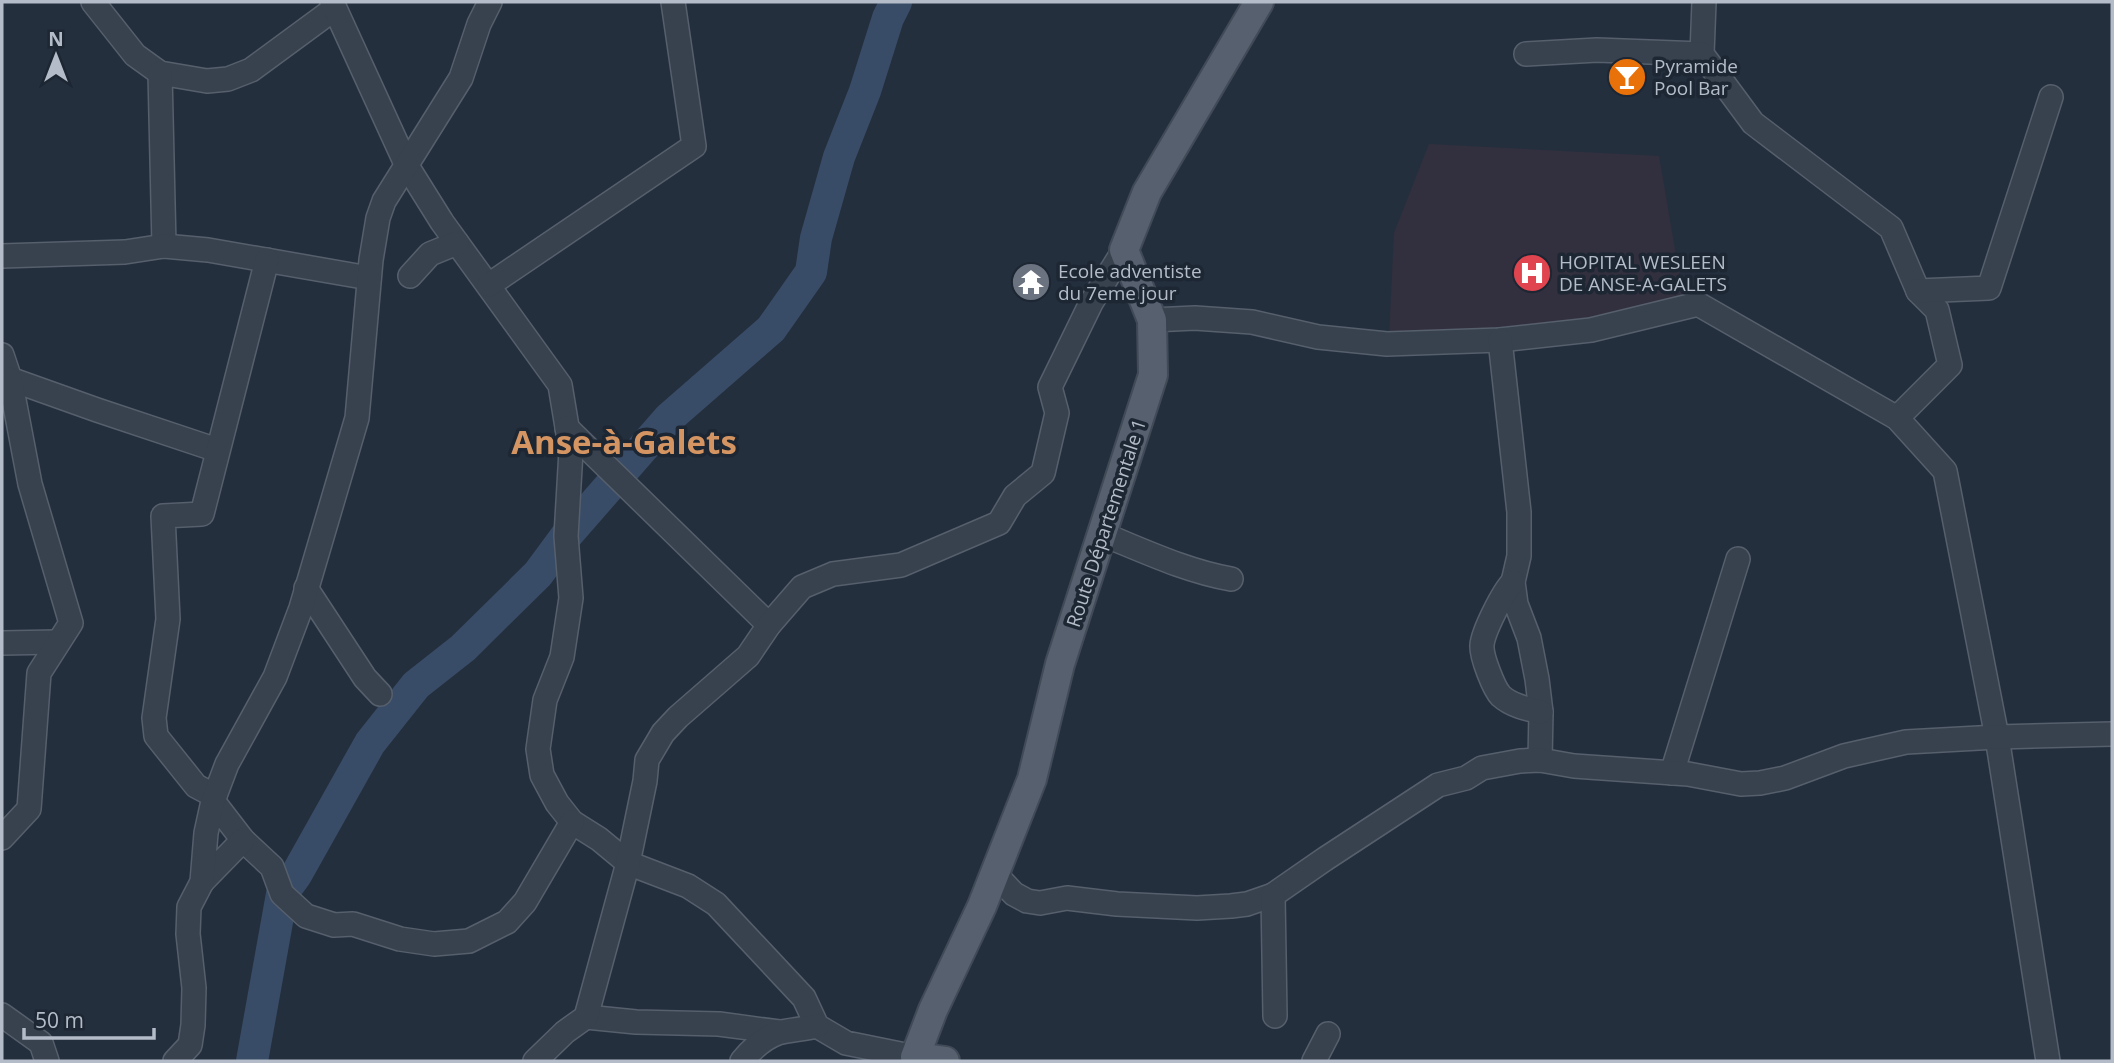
<svg xmlns="http://www.w3.org/2000/svg" width="2114" height="1063" viewBox="0 0 2114 1063" font-family="'Open Sans',sans-serif">
<rect width="100%" height="100%" fill="#242f3e"/>
<!-- medical -->
<path fill="#32303f" d="M1429 144 1659 156 1687 320 1389 338 1394 233Z"/>
<g fill="none" stroke-linecap="round" stroke-linejoin="round">
<!-- river -->
<path stroke="#394c67" stroke-width="32" d="M252 1061 282 894 296 875 370 743 416 685 463 648 538 574 566 536 669 418 771 329 811 272 816 238 839 157 865 91 888 18 896 2"/>
<!-- minor casing -->
<g stroke="#565f6c" stroke-width="26">
<g id="minor">
<path d="M93 2 135 55 160 73 207 81 228 79 251 70 334 9"/>
<path d="M332 2 407 166 442 222 560 385 571 451 566 536 571 598 562 657 545 700 538 749 542 775 557 803 572 822 599 839 628 863 688 886 716 904 804 998 817 1026 846 1043 915 1057"/>
<path d="M1704 2 1702 54 1753 123 1891 228 1918 291 1937 310 1950 365 1897 418"/>
<path d="M1526 54 1597 50 1702 54"/>
<path d="M160 73 164 246"/>
<path d="M2 256 125 252 164 246 208 250 369 278"/>
<path d="M410 276 430 254 457 243"/>
<path d="M489 285 694 146 673 2"/>
<path d="M1918 291 1989 288 2051 97"/>
<path d="M1152 320 1195 318 1252 322 1318 337 1387 344 1500 340 1591 330 1698 304 1897 418 1945 471 1997 737 2048 1061"/>
<path d="M1500 340 1519 512V556L1513 582 1516 604 1529 638 1537 679 1541 712 1540 760"/>
<path d="M2 355 10 379 97 410 217 450"/>
<path d="M567 428 769 625"/>
<path d="M1102 534C1144 551 1186 571 1231 579"/>
<path d="M1513 582C1503 592 1483 632 1482 645 1481 656 1494 689 1501 696 1512 706 1528 709 1541 712"/>
<path d="M306 588 365 678 380 694"/>
<path d="M2 643 58 642"/>
<path d="M1672 773 1738 559"/>
<path d="M215 796 196 786 156 736 154 718 168 619 163 516 202 514 267 260"/>
<path d="M213 801 243 840 272 867 282 894 306 916 334 925 353 924 400 939 434 944 469 941 507 922 525 902 572 822"/>
<path d="M2 838 29 809 39 673 71 623 30 484 10 379"/>
<path d="M995 874 1014 894 1027 901 1040 903 1067 898 1117 904 1197 908 1231 906 1247 904 1273 895 1325 859 1438 785 1466 778 1482 768 1520 761 1540 760 1574 766 1688 774 1741 784 1760 783 1785 778 1844 756 1906 742 1997 737 2112 734"/>
<path d="M202 882 243 840"/>
<path d="M1273 895 1275 1016"/>
<path d="M2 1015 41 1043 47 1061"/>
<path d="M586 1017 636 1022 719 1024 779 1032"/>
<path d="M175 1061 190 1045 193 1025 194 988 188 934 189 907 202 882 206 833 213 801 227 764 275 677 301 608 357 418 371 260 378 218 384 201 461 78 479 24 490 2"/>
<path d="M535 1061 565 1032 586 1017 628 863 645 781 647 760 663 733 678 717 748 656 769 625 802 587 833 574 901 565 999 523 1015 496 1043 473 1057 413 1050 387 1091 303 1124 250"/>
<path d="M742 1061C751 1050 764 1038 778 1033 786 1030 806 1029 817 1026"/>
<path d="M1314 1061 1328 1034"/>
</g>
</g>
<!-- major casing -->
<g stroke="#414a57" stroke-width="32">
<path id="major" d="M945 1061 915 1057 933 1010 982 906 1032 779 1060 664 1153 375 1152 320 1124 250 1147 192 1259 2"/>
</g>
<!-- minor -->
<use href="#minor" stroke="#38414e" stroke-width="23"/>
<!-- major -->
<use href="#major" stroke="#56606e" stroke-width="28"/>
</g>
<!-- icons -->
<defs>
<g id="bar-disc" transform="scale(2.0125)"><circle r="9.5" fill="#e8710a" stroke="#1d2633"/><path d="M-6-5H6L.8 .8V4.5H3.5V6h-7V4.5H-.8V.8Z" fill="#fff"/></g>
<g id="hospital-disc" transform="scale(2.0125)"><circle r="9.5" fill="#e0444e" stroke="#1d2633"/><path d="M-5-5h3v3.5h4V-5h3V5h-3V1.5h-4V5h-3Z" fill="#fff"/></g>
<g id="temple-disc" transform="scale(2.0125)"><circle r="9.5" fill="#6b7280" stroke="#1d2633"/><path d="M0-6L5-2H3V0L6.5 2.5H4V6H1.5V3h-3V6H-4V2.5H-6.5L-3 0V-2H-5Z" fill="#fff"/></g>
</defs>
<g fill-rule="evenodd">
<use href="#bar-disc" x="1627" y="77"/>
<use href="#hospital-disc" x="1532" y="273"/>
<use href="#temple-disc" x="1031" y="282"/>
</g>
<g text-anchor="middle" stroke-width="7" stroke-linejoin="round" paint-order="stroke">
<!-- poi labels -->
<g font-size="19" fill="#b4bcc9" stroke="#1d2633" text-anchor="start">
<text x="1654" y="73">Pyramide<tspan x="1654" dy="22">Pool Bar</tspan></text>
<text x="1559" y="269">HOPITAL WESLEEN<tspan x="1559" dy="22">DE ANSE-A-GALETS</tspan></text>
<text x="1058" y="278">Ecole adventiste<tspan x="1058" dy="22">du 7eme jour</tspan></text>
</g>
<!-- street labels -->
<g font-size="19" fill="#b4bcc9" stroke="#1d2633">
<text transform="translate(1106 523) rotate(-72)" y="7">Route Départementale 1</text>
</g>
<!-- town labels -->
<g font-size="33" font-weight="bold" fill="#d59563" stroke="#1d2633">
<text x="624" y="454">Anse-à-Galets</text>
</g>
</g>
<!-- border -->
<rect width="2114" height="1063" fill="none" stroke="#b4bcc9" stroke-width="7"/>
<!-- north arrow -->
<g transform="translate(56 56)" stroke="#1d2633" stroke-width="5" paint-order="stroke">
<path d="M0-5L12 26L0 18L-12 26Z" fill="#b4bcc9"/>
<text y="-10" font-size="19" font-weight="bold" text-anchor="middle" fill="#b4bcc9">N</text>
</g>
<!-- scale -->
<path d="M24 1028v10h130v-10" fill="none" stroke="#b4bcc9" stroke-width="3.5"/>
<text x="35" y="1028" font-size="21" fill="#b4bcc9" stroke="#1d2633" stroke-width="5" paint-order="stroke">50 m</text>
</svg>
